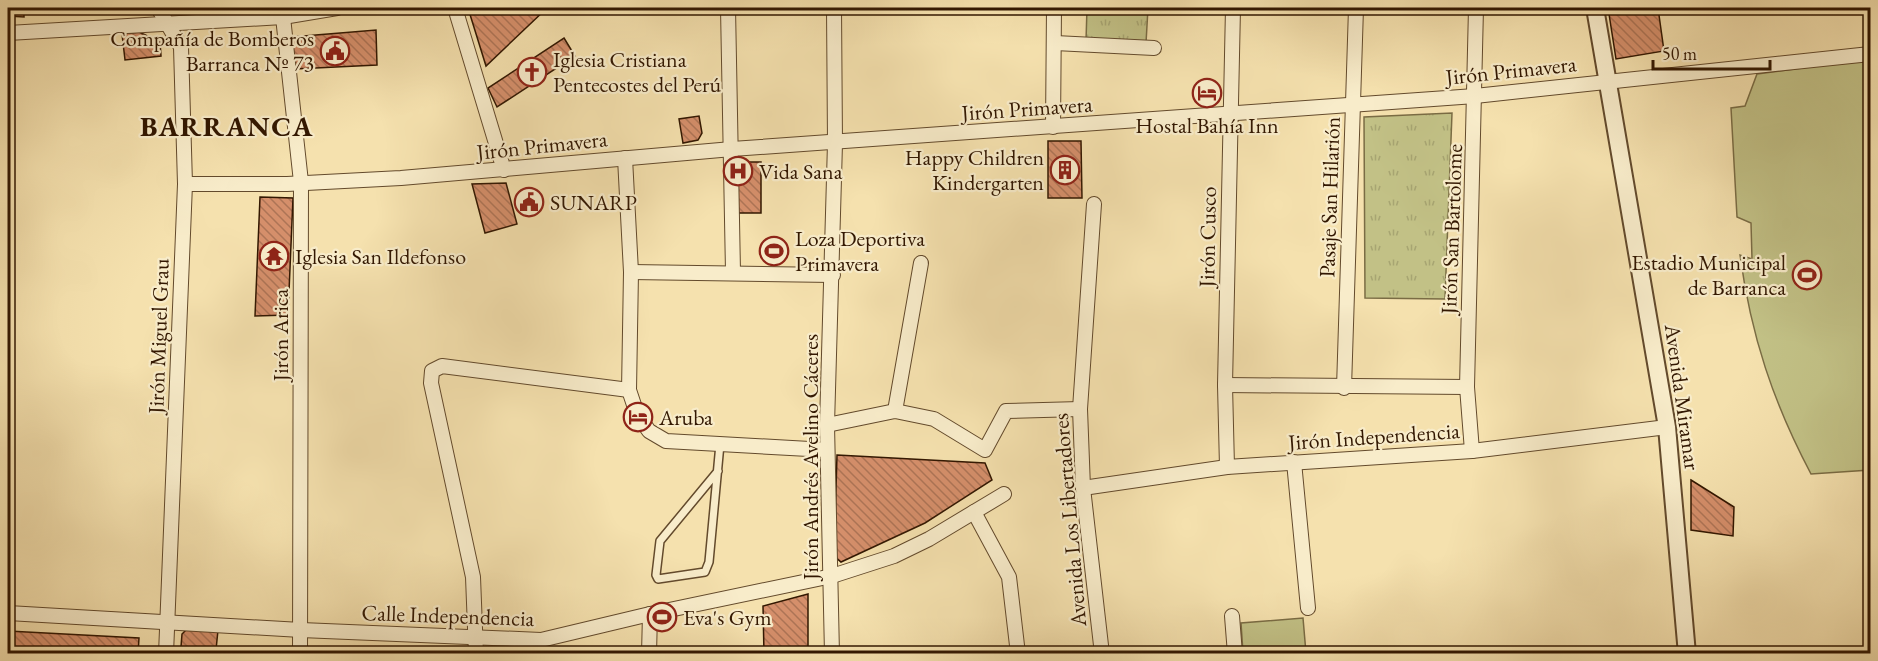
<svg xmlns="http://www.w3.org/2000/svg" width="1878" height="661" viewBox="0 0 1878 661" font-family="'EB Garamond',serif">
<defs>
<pattern id="grass-tufts" width="24" height="20" patternUnits="userSpaceOnUse" patternTransform="scale(1.5)"><rect width="24" height="20" fill="#c2c186"/><path d="M3 7l-1-3M5 7V3M7 7l1-3M15 17l-1-3M17 17v-4M19 17l1-3" fill="none" stroke="#a7a572"/></pattern>
<pattern id="building-back-hatch" width="6" height="6" patternUnits="userSpaceOnUse" patternTransform="scale(1.5)"><rect width="6" height="6" fill="#d58f6b"/><path d="M-1 5l2 2M0 0l6 6M5-1l2 2" fill="none" stroke="#ad7456"/></pattern>
</defs>
<rect width="100%" height="100%" fill="#f5e1ae"/>
<filter id="stains"><feTurbulence type="fractalNoise" baseFrequency=".00333" numOctaves="4"/><feColorMatrix values="0 0 0 0 .2 0 0 0 0 .09 0 0 0 0 .02 0 0 0 .5 -.17"/></filter>
<radialGradient id="worn" r=".72"><stop offset=".6" stop-color="#630" stop-opacity="0"/><stop offset="1" stop-color="#630" stop-opacity=".3"/></radialGradient>
<!-- grass -->
<g fill="url(#grass-tufts)" stroke="#7a6c44" stroke-width="1.5">
<path d="M1087 8H1148L1146 43 1086 41Z"/>
<path d="M1452 113 1445 299 1365 298 1364 117Z"/>
</g>
<!-- pitch -->
<g fill="#c2c186" stroke="#7a6c44" stroke-width="1.5">
<path d="M1870 59V470L1811 474C1773 402 1751 336 1740 255L1752 259 1751 223 1737 217 1731 108 1745 106 1757 74Z"/>
<path d="M1303 618 1306 653H1243L1241 623Z"/>
</g>
<!-- building -->
<g fill="url(#building-back-hatch)" stroke="#321701" stroke-width="1.5">
<path d="M8 8H24V17L8 16Z"/>
<path d="M468 8H547L486 66Z"/>
<path d="M1658 8 1664 51 1616 59 1609 14Z"/>
<path d="M376 30 377 65 295 69 292 37Z"/>
<path d="M139 32 160 42 161 56 125 60 122 34Z"/>
<path d="M564 38 575 56 497 107 488 88Z"/>
<path d="M699 116 702 133 698 140 683 143 679 119Z"/>
<path d="M1048 141H1081L1082 198H1048Z"/>
<path d="M748 162H761V213H738V171Z"/>
<path d="M506 183 517 224 485 233 472 184Z"/>
<path d="M260 197 293 198 288 315 255 316Z"/>
<path d="M837 455 985 463 992 480 925 523 841 562 834 556Z"/>
<path d="M1691 480 1734 507 1733 536 1691 530Z"/>
<path d="M808 594V654H764L763 606Z"/>
<path d="M189 627 218 630 216 650 181 647 182 634Z"/>
<path d="M8 631 139 638 138 654H8Z"/>
</g>
<g fill="none" stroke-linecap="round" stroke-linejoin="round">
<!-- service casing -->
<g stroke="#634a2c" stroke-width="10">
<path id="service" d="M718 471 660 541 656 575 658 579 705 572 709 562 720 444"/>
</g>
<!-- minor casing -->
<g stroke="#634a2c" stroke-width="16">
<g id="minor">
<path d="M158 8 181 47 185 184 166 654"/>
<path d="M282 8 301 182 300 654"/>
<path d="M455 8 504 170"/>
<path d="M728 8 733 272"/>
<path d="M8 33 283 17 337 8"/>
<path d="M1055 43 1154 48"/>
<path d="M1053 127 1054 8"/>
<path d="M625 158 631 272 629 390 637 414 649 431 666 441 827 450"/>
<path d="M185 184H287L401 178 732 149 1475 96 1870 54"/>
<path d="M1094 204 1080 409 1083 488 1102 654"/>
<path d="M631 272 833 275"/>
<path d="M1225 385 1467 387"/>
<path d="M1344 388 1356 8"/>
<path d="M895 411 921 263"/>
<path d="M827 425 895 411 934 419 985 450 1006 411 1080 409"/>
<path d="M1472 451 1467 387 1476 8"/>
<path d="M1294 462 1308 608"/>
<path d="M1227 467 1225 385 1233 8"/>
<path d="M1083 488 1227 467 1472 451 1667 427"/>
<path d="M974 512 1009 577 1018 654"/>
<path d="M8 613 301 630 541 640 650 614 832 576 894 556 929 539 1004 494"/>
<path d="M1232 616 1235 654"/>
<path d="M476 654 473 577 431 383 432 371 442 366 629 390"/>
<path d="M649 654 650 614"/>
<path d="M832 654 827 425 835 143 834 8"/>
</g>
</g>
<!-- tertiary casing -->
<g stroke="#634a2c" stroke-width="20">
<path id="tertiary" d="M1595 8 1667 427 1687 654"/>
</g>
<!-- service -->
<use href="#service" stroke="#f8ecca" stroke-width="7"/>
<!-- minor -->
<use href="#minor" stroke="#f8ecca" stroke-width="14"/>
<!-- tertiary -->
<use href="#tertiary" stroke="#f8ecca" stroke-width="16"/>
</g>
<!-- icons -->
<defs>
<g id="civic-ring" transform="scale(1.5)"><circle r="9.5" fill="#f8ecca" stroke="#8f2418" stroke-width="1.5"/><path d="M-.6-6.5H3V-4.5H.6V-3L4-1V1h2V6H-6V1h2V-1L-.6-3ZM-1.2 2.5V6h2.4V2.5Z" fill="#8f2418"/></g>
<g id="church-ring" transform="scale(1.5)"><circle r="9.5" fill="#f8ecca" stroke="#8f2418" stroke-width="1.5"/><path d="M-1.2-6h2.4v3.5h3.3v2.4h-3.3V6h-2.4V-.1h-3.3v-2.4h3.3Z" fill="#8f2418"/></g>
<g id="hotel-ring" transform="scale(1.5)"><circle r="9.5" fill="#f8ecca" stroke="#8f2418" stroke-width="1.5"/><path d="M-6-4.5h1.5V1H6V5H4.5V3h-9V5H-6ZM-4 0a1.8 1.8 0 1 1 3.6 0ZM.5 0V-2.5h3Q6-2.5 6 0Z" fill="#8f2418"/></g>
<g id="building-ring" transform="scale(1.5)"><circle r="9.5" fill="#f8ecca" stroke="#8f2418" stroke-width="1.5"/><path d="M-4-6H4V6H1V3H-1V6H-4ZM-2.5-4.3h1.7v1.8h-1.7ZM.8-4.3h1.7v1.8H.8ZM-2.5-1h1.7V.8h-1.7ZM.8-1h1.7V.8H.8Z" fill="#8f2418"/></g>
<g id="hospital-ring" transform="scale(1.5)"><circle r="9.5" fill="#f8ecca" stroke="#8f2418" stroke-width="1.5"/><path d="M-5-5h3v3.5h4V-5h3V5h-3V1.5h-4V5h-3Z" fill="#8f2418"/></g>
<g id="stadium-ring" transform="scale(1.5)"><circle r="9.5" fill="#f8ecca" stroke="#8f2418" stroke-width="1.5"/><path d="M0-5a6.5 5 0 1 0 0 10a6.5 5 0 1 0 0-10ZM-3.5-1.8h7v3.6h-7Z" fill="#8f2418"/></g>
<g id="temple-ring" transform="scale(1.5)"><circle r="9.5" fill="#f8ecca" stroke="#8f2418" stroke-width="1.5"/><path d="M0-6L5-2H3V0L6.5 2.5H4V6H1.5V3h-3V6H-4V2.5H-6.5L-3 0V-2H-5Z" fill="#8f2418"/></g>
</defs>
<g fill-rule="evenodd">
<use href="#civic-ring" x="335" y="51"/>
<use href="#church-ring" x="532" y="72"/>
<use href="#hotel-ring" x="1207" y="93"/>
<use href="#building-ring" x="1065" y="170"/>
<use href="#hospital-ring" x="738" y="171"/>
<use href="#civic-ring" x="529" y="202"/>
<use href="#stadium-ring" x="774" y="251"/>
<use href="#temple-ring" x="274" y="256"/>
<use href="#stadium-ring" x="1807" y="275"/>
<use href="#hotel-ring" x="638" y="417"/>
<use href="#stadium-ring" x="662" y="617"/>
</g>
<g text-anchor="middle" stroke-width="4.5" stroke-linejoin="round" paint-order="stroke">
<!-- poi labels -->
<g font-size="22" fill="#321701" stroke="#f8ecca" text-anchor="start">
<text x="314" y="46" text-anchor="end">Compañía de Bomberos<tspan x="314" dy="25">Barranca Nº 73</tspan></text>
<text x="553" y="67">Iglesia Cristiana<tspan x="553" dy="25">Pentecostes del Perú</tspan></text>
<text x="1207" y="133" text-anchor="middle">Hostal Bahía Inn</text>
<text x="1044" y="165" text-anchor="end">Happy Children<tspan x="1044" dy="25">Kindergarten</tspan></text>
<text x="759" y="179">Vida Sana</text>
<text x="550" y="210">SUNARP</text>
<text x="795" y="246">Loza Deportiva<tspan x="795" dy="25">Primavera</tspan></text>
<text x="295" y="264">Iglesia San Ildefonso</text>
<text x="1786" y="270" text-anchor="end">Estadio Municipal<tspan x="1786" dy="25">de Barranca</tspan></text>
<text x="659" y="425">Aruba</text>
<text x="683" y="625">Eva's Gym</text>
</g>
<!-- street labels -->
<g font-size="22" fill="#321701" stroke="#f8ecca">
<text transform="translate(1511 70) rotate(-6)" y="8">Jirón Primavera</text>
<text transform="translate(1027 108) rotate(-4)" y="8">Jirón Primavera</text>
<text transform="translate(542 145) rotate(-6)" y="8">Jirón Primavera</text>
<text transform="translate(1329 197) rotate(-88)" y="8">Pasaje San Hilarión</text>
<text transform="translate(1451 229) rotate(-88)" y="8">Jirón San Bartolome</text>
<text transform="translate(1207 237) rotate(-89)" y="8">Jirón Cusco</text>
<text transform="translate(280 335) rotate(-90)" y="8">Jirón Arica</text>
<text transform="translate(158 336) rotate(-88)" y="8">Jirón Miguel Grau</text>
<text transform="translate(1683 397) rotate(82)" y="8">Avenida Miramar</text>
<text transform="translate(1374 436) rotate(-4)" y="8">Jirón Independencia</text>
<text transform="translate(810 457) rotate(-90)" y="8">Jirón Andrés Avelino Cáceres</text>
<text transform="translate(1069 520) rotate(-95)" y="8">Avenida Los Libertadores</text>
<text transform="translate(448 615) rotate(2)" y="8">Calle Independencia</text>
</g>
<!-- district labels -->
<g font-size="28" font-weight="bold" letter-spacing="1.5" fill="#321701" stroke="#f8ecca">
<text x="227" y="136">BARRANCA</text>
</g>
</g>
<!-- margin -->
<rect width="1878" height="661" fill="none" stroke="#f5e1ae" stroke-width="30"/>
<rect x="9" y="9" width="1860" height="643" fill="none" stroke="#321701" stroke-width="3"/>
<rect x="15" y="15" width="1848" height="631" fill="none" stroke="#321701" stroke-width="1.5"/>
<!-- scale -->
<path d="M1653 60v9h117v-9" fill="none" stroke="#321701" stroke-width="3"/>
<text x="1662" y="60" font-size="18" fill="#321701" stroke="#f8ecca" stroke-width="4.5" paint-order="stroke">50 m</text>
<rect width="100%" height="100%" filter="url(#stains)"/>
<rect width="100%" height="100%" fill="url(#worn)"/>
</svg>
